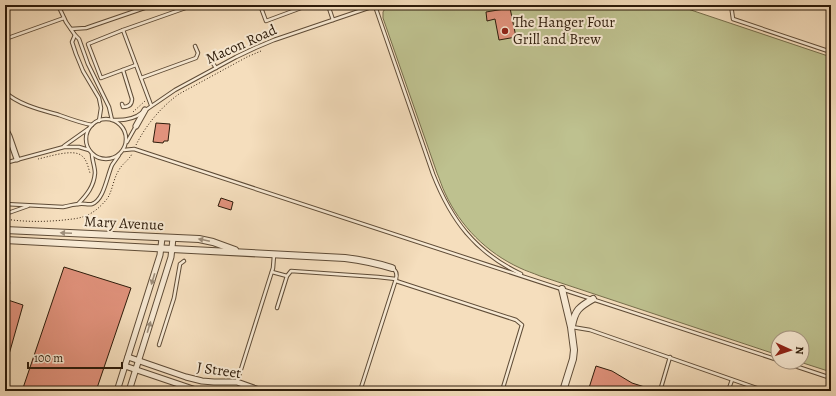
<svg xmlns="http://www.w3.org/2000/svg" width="836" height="396" viewBox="0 0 836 396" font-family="Alegreya,serif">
<rect width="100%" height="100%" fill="#f5debd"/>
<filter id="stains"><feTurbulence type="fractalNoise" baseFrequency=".005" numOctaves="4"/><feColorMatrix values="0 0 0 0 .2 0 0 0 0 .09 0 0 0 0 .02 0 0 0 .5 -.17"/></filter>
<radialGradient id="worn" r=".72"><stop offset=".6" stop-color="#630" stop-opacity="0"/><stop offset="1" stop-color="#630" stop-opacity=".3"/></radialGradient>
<!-- green -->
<path fill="#bec18f" stroke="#766e4c" d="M392 5H676L831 57V372L800 362H802V338H778V355L540 276C533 273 526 271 520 268 487 253 460 226 445 193 442 187 440 180 437 173L383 18V12L386 7Z"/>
<!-- building -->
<g fill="#e1927c" stroke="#2d1b0a">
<path d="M510 8 516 37 499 40 495 19 487 21 486 12Z"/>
<path d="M156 123 170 124 168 141H164L163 143 153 142Z"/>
<path d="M221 198 233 202 231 210 218 206Z"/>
<path d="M64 267 131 288 96 391H22Z"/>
<path d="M5 299 23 305 6 365H5Z"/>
<path d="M596 366 612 371 632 383 654 390V391H627L618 390 612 389 611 391H588Z"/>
</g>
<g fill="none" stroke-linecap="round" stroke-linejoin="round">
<!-- service casing -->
<g stroke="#5f4c37" stroke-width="4.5">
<g id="service">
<path d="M58 5 66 22 75 35 79 39 88 64 109 107 112 120"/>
<path d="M260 5 266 21 309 5"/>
<path d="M328 5 333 20"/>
<path d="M731 5 733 19 831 52"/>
<path d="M375 6 433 174C451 220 475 252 521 274"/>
<path d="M71 29 86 28 153 5"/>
<path d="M123 30 151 105"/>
<path d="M75 35 72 42 76 54 83 71 99 98 101 108 99 121"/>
<path d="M5 38H8L64 18"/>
<path d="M209 57 216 68"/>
<path d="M136 65 101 78 88 44 123 30 194 5"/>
<path d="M141 78 196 58 198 53 195 46"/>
<path d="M5 92C19 105 41 110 59 115 70 119 81 123 92 125"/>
<path d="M122 104 123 107C129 107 132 104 132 99L123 70"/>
<circle cx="106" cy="139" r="20"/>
<path d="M113 120C122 120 129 120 137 116L175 90 236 57 255 48 274 40 377 5"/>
<path d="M127 142 136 126"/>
<path d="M64 146 88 129"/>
<path d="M124 150 134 149 778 360"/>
<path d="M5 163 64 147H79L89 150"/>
<path d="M5 204 63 207C69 206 74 204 79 204 83 203 88 205 92 204 104 200 107 176 112 165 114 162 117 158 119 155"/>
<path d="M78 204C87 195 94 186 95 173 95 167 92 160 92 154"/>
<path d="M5 213 11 212 28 206"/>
<path d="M272 272 287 276"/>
<path d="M396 281 516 320 522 325 502 391"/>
<path d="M5 282 8 283"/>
<path d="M277 308 287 276 291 271 378 277 396 279"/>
<path d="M572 327 590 330 765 391"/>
<path d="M159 345 174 298 180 264 184 261"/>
<path d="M783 362 831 378"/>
<path d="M237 382 273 268 274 255"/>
<path d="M564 388 573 391"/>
<path d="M360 391 396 279C397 275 397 271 393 269"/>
<path d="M660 391 670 357"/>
<path d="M728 391 732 380"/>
</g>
</g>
<!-- minor casing -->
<g stroke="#5f4c37" stroke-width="7">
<g id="minor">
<path d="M136 126 145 110"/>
<path d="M6 130 9 136 17 159"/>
<path d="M128 357 186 377 202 381 214 382H237L262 391"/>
<path d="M125 366 199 391"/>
<path d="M117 391 160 255 162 238"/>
<path d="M129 391 171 257 173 238"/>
</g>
</g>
<!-- tertiary casing -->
<g stroke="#5f4c37" stroke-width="8">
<g id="tertiary">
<path d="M5 230 199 239 213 242 235 250"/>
<path d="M5 240 172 249 345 258C361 260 376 263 392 268"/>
<path d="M562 289 571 327 574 350 573 359 563 391"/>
<path d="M572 326C575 310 579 307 593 299"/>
</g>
</g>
<!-- path -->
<g stroke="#2d1b0a" stroke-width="1" stroke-dasharray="1 2" stroke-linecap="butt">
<path d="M381 8 389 5"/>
<path d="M133 112 145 101"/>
<path d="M136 145C146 125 161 107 179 94L247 57 261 51"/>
<path d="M38 159C48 157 74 148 82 156 87 160 88 167 90 173"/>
<path d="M5 219C24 222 44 222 64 220 71 219 78 219 85 216 94 213 101 206 107 199 113 190 113 179 119 170 122 164 128 161 132 154"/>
</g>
<!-- service -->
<use href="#service" stroke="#f8ead4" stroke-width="2.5"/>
<!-- minor -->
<use href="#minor" stroke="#f8ead4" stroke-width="5"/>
<!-- tertiary -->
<use href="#tertiary" stroke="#f8ead4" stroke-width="6"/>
</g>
<!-- one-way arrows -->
<defs><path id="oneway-solid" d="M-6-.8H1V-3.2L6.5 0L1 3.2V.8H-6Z"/></defs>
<g fill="#9d8d79">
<use href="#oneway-solid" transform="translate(66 233) rotate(-177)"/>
<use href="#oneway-solid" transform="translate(204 240) rotate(-168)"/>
<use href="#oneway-solid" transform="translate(153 279) rotate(107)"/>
<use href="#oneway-solid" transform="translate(149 327) rotate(-73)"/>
</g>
<!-- markers -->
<circle fill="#8f2418" stroke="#f8ead4" stroke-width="1.5" cx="505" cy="31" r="4"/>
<g text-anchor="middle" stroke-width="4" stroke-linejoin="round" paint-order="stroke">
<!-- poi labels -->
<g font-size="15" fill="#2d1b0a" stroke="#f8ead4" text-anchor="start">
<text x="513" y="27">The Hanger Four<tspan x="513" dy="17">Grill and Brew</tspan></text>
</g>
<!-- street labels -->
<g font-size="15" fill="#2d1b0a" stroke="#f8ead4">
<text transform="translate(241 44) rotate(-24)" y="5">Macon Road</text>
<text transform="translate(124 223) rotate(3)" y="5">Mary Avenue</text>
<text transform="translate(219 370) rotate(8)" y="5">J Street</text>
</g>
</g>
<!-- margin -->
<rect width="836" height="396" fill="none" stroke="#f5debd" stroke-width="20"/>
<rect x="6" y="6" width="824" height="384" fill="none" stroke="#2d1b0a" stroke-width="2"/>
<rect x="10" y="10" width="816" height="376" fill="none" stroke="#2d1b0a"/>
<!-- north arrow -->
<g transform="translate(790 350) rotate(93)"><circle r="19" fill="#f8ead4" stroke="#a79783"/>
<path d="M0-3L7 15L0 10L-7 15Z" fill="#8f2418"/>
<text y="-6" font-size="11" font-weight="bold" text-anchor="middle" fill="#2d1b0a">N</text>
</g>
<!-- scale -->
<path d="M28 362v6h94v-6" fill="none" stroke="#2d1b0a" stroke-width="2"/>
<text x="34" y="362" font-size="12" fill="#2d1b0a" stroke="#f8ead4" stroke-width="3" paint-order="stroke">100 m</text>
<rect width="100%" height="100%" filter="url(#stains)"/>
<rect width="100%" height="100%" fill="url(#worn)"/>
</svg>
